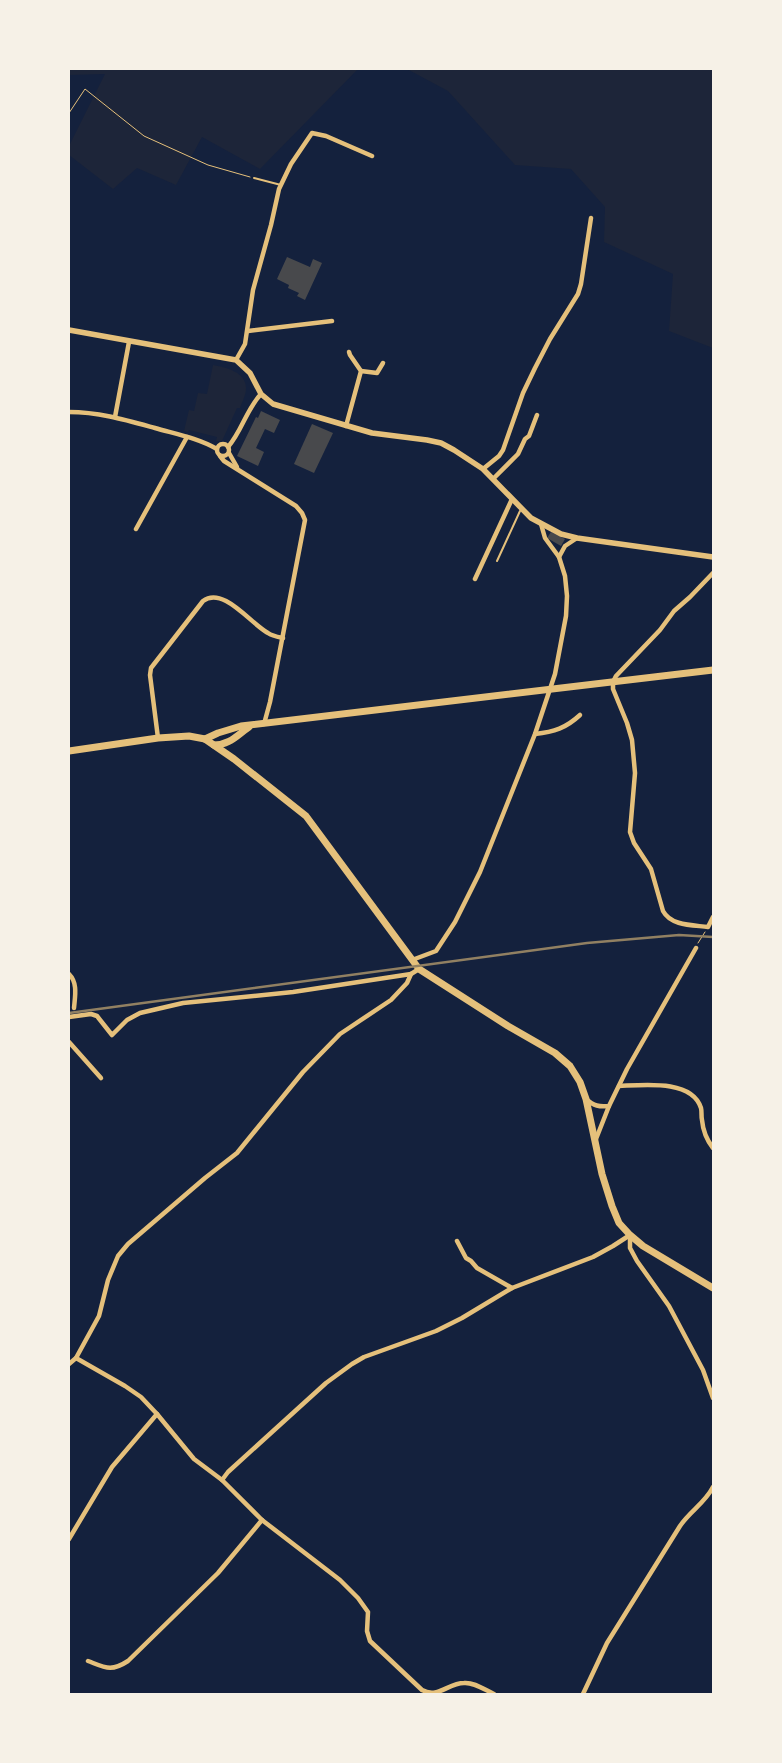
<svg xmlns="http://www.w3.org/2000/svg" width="782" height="1763" viewBox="0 0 782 1763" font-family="'Roboto Condensed',sans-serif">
<rect width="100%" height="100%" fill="#14213d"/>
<!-- green -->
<g fill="#1d2539">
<path d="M69 69H358L260 169 202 137 176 185 137 168 113 189 69 155V146L105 74 69 75Z"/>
<path d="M407 69H713V348L669 331 673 274 604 242 605 207 571 169 515 165 448 91Z"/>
<path d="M213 365C225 367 247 372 246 389 246 395 242 402 240 408H237L222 441H216L217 437 189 430 188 432 184 431 189 410 194 411 198 393 207 394Z"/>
</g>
<!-- building -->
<g fill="#48494c">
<path d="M287 257 310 267 313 259 322 263 305 300 297 296 299 293 288 288 289 285 277 279Z"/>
<path d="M261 411 280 420 274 433 265 429 256 448 264 452 258 466 237 456 256 417 258 418Z"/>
<path d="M312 424 333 433 314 473 294 464Z"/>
<path d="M551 532 565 539 561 546 547 538Z"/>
</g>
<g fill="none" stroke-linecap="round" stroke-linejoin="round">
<!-- path -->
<g stroke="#e5c07b" stroke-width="1">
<path d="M69 113 85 89 144 136 208 165 250 177"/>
<path d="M698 943 705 932"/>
</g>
<!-- service -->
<g stroke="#e5c07b" stroke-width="2">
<path d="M254 178 281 185"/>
<path d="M497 561 520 511"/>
</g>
<!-- minor -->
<g stroke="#e5c07b" stroke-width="4.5">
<path d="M248 331 332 321"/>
<path d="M236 360 245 344 253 290 271 225 279 189 291 164 312 133 326 136 372 156"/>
<path d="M361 371 377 373 383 363"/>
<path d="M69 412C99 412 126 420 155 428 176 434 198 438 217 449"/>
<path d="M115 417 129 342"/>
<path d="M346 426 361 371 350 355 349 352"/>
<circle cx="223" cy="450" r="6"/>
<path d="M228 447C242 431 246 410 261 394"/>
<path d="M229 453 237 467"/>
<path d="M220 456 224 461 296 506 302 513 305 520 270 702 264 724"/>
<path d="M483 469 499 456 503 450 523 393 535 368 550 339 578 294 581 284 591 218"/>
<path d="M493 479 518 454 525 439 529 436 537 415"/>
<path d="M136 529 187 437"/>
<path d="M559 557 565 546 577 538"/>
<path d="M713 573 690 597 674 611 660 630 616 676 613 682V689L627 723 632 740 635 773 630 832 634 843 651 869 663 911C671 926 693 925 708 927L713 917"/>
<path d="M475 579 512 499"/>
<path d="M535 734C554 732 566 728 580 715"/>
<path d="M158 738 150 675 151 668 203 601C223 586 250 623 268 633 272 636 278 637 283 638"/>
<path d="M412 960 436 951 455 922 480 872 535 734 555 674 566 616 567 596 565 576 559 557 545 538 541 524"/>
<path d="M69 974C78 983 75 996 74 1008"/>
<path d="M69 1017 91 1014 97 1016 112 1035 127 1020 140 1013 183 1003 293 992 411 974"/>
<path d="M69 1042 101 1078"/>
<path d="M619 1086C643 1085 692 1079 701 1108 702 1112 701 1116 702 1120 703 1131 706 1139 713 1148"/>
<path d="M586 1099C594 1106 599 1107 609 1106L627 1069 696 948"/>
<path d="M596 1139 609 1106"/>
<path d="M630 1235V1248L637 1261 669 1306 703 1370 713 1398"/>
<path d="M457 1241 466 1258 471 1261 477 1268 512 1288"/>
<path d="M76 1358 125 1386 141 1397 157 1414 194 1459 222 1480 262 1520 340 1580 358 1598 368 1612 367 1631 370 1641 422 1690C438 1699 448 1683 464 1683 474 1682 485 1690 494 1694"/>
<path d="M69 1364 76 1358 99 1316 108 1280 118 1256 128 1244 205 1178 237 1153 303 1072 340 1034 391 1000 407 983 411 974 419 969"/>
<path d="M222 1480 228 1472 326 1383 352 1364 364 1357 436 1331 462 1318 512 1288 593 1257 613 1246 630 1235"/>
<path d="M69 1539 112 1467 157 1414"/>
<path d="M88 1661C106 1668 111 1672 128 1661L218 1573 262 1520"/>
<path d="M583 1694 607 1643 680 1526C690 1511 705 1503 713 1487"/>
</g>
<!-- secondary -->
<path stroke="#e5c07b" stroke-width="5.5" d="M69 330 236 360 250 373 261 394 273 404 372 433 427 440 441 443 454 450 483 469 531 518 561 534 577 538 713 557"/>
<!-- primary -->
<g stroke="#e5c07b" stroke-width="7">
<path d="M205 739 218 733 241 726 713 670"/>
<path d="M214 745C230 745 237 735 249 727"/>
<path d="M69 751 158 738 189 736 205 739 234 759 306 816 419 969 508 1026 555 1053 570 1066 580 1082 586 1099 602 1174 612 1206 619 1223 630 1235 643 1246 713 1288"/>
</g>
<!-- rail -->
<path stroke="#918062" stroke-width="2.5" d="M69 1013 587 943 679 935 713 937"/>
</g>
<!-- border -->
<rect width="782" height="1763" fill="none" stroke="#f6f1e7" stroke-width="140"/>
</svg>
